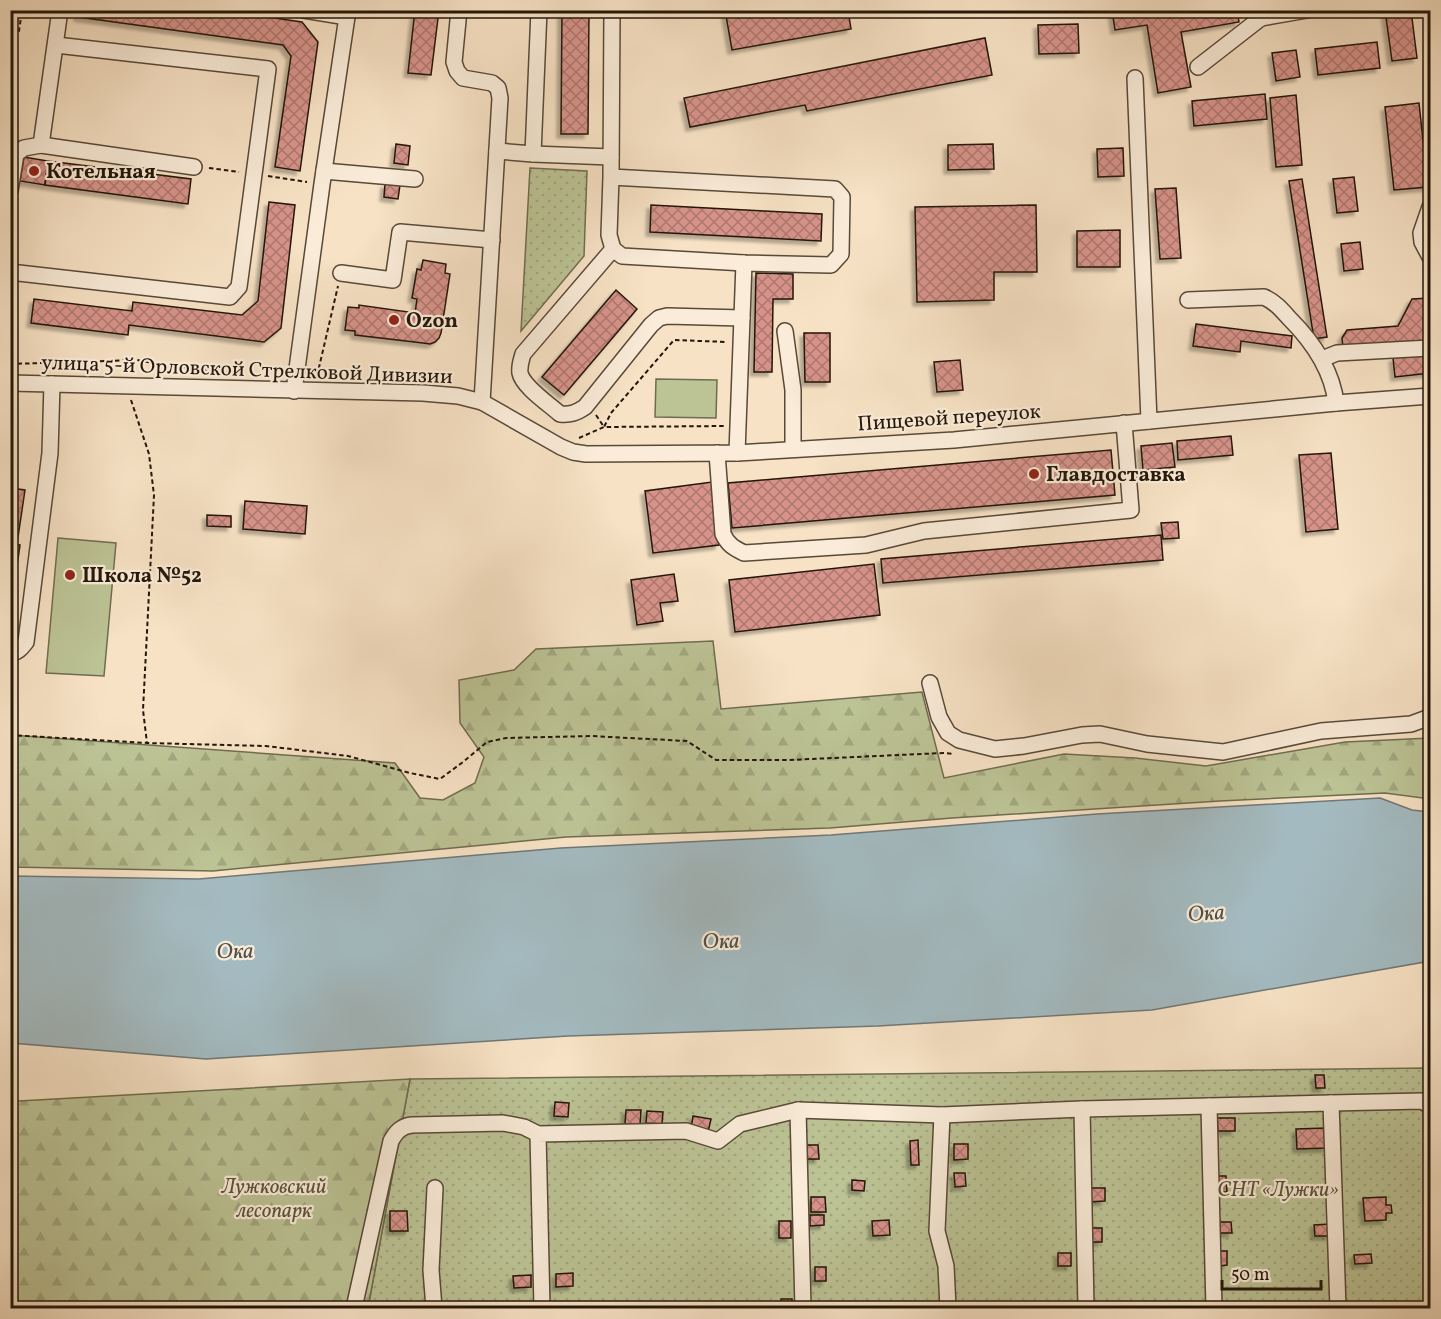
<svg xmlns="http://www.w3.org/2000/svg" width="1441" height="1319" viewBox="0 0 1441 1319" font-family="Vollkorn,serif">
<defs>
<pattern id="green-dots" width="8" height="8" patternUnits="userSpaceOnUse" patternTransform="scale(1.5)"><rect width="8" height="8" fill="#bcc395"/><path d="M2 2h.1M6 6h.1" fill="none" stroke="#a1a77f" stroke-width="1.8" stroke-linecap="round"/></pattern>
<pattern id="forest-firs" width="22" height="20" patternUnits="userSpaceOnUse" patternTransform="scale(1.5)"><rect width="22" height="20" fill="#bcc395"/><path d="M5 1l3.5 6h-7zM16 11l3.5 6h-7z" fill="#a1a77f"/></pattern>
<pattern id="building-cross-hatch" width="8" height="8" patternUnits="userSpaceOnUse" patternTransform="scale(1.5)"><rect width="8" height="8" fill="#d7938a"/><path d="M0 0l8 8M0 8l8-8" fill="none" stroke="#ae776f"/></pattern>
<filter id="shadow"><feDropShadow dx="-4" dy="4" stdDeviation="1.5" flood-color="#0004"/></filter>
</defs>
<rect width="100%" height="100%" fill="#f7e2c5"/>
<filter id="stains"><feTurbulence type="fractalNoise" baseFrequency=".00333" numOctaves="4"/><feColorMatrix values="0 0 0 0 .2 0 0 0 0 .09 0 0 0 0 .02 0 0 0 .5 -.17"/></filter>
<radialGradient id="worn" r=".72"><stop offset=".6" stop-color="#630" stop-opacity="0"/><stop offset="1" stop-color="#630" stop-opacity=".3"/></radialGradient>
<!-- green -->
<g fill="url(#green-dots)" stroke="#706c4f" stroke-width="1.5">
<path d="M530 168 587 171 584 256 521 331Z"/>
<path d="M1430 1068V1308H368L410 1079Z"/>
</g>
<!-- forest -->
<g fill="url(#forest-firs)" stroke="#706c4f" stroke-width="1.5">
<path d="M713 641 721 709 922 692 944 778 1064 754 1135 758 1206 766 1345 742 1430 738V799L1385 793 1220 801 952 818 830 828 566 837 213 871 11 867V735L395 763 420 798 443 800 475 783 484 757 460 723 459 680 514 670 536 649Z"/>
<path d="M410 1079 368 1308H11V1099L19 1101Z"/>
</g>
<!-- pitch -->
<g fill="#bcc395" stroke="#706c4f" stroke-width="1.5">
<path d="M656 379 717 380 716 418 655 417Z"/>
<path d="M58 538 116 543 104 676 46 673Z"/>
</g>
<!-- water -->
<path fill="#a3bac0" stroke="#707877" stroke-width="1.5" d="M1380 798 1412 810 1430 812V961L1152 1010 878 1026 568 1036 206 1059 11 1043V876L199 879 561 848 831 835 1097 814Z"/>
<!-- building -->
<g fill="url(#building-cross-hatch)" stroke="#231609" stroke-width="1.5" filter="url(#shadow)">
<path d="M78 10H219L302 22 318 42 300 171 275 167 291 56 283 45 78 17Z"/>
<path d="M415 10H439L431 75 408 73Z"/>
<path d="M562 10H589L588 134H561Z"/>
<path d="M725 10H848L851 29 732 50Z"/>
<path d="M1112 10H1237L1239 22 1181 32 1191 87 1158 93 1147 25 1115 30Z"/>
<path d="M1385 10H1411L1417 58 1392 61Z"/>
<path d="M1078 24 1079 53 1039 54 1038 25Z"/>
<path d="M985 38 992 75 807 111 805 105 690 127 684 98Z"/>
<path d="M1377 42 1380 68 1318 75 1315 49Z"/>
<path d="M1296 50 1300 77 1276 81 1272 53Z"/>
<path d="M1265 94 1267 119 1194 126 1192 101Z"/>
<path d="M1296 95 1302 165 1276 167 1270 98Z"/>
<path d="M1419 103 1428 187 1394 190 1385 107Z"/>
<path d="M396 144 410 146 408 165 394 163Z"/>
<path d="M993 144 994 169 948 170V145Z"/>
<path d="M1123 148 1124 176 1098 177 1097 149Z"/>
<path d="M24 157 48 161 45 185 20 181Z"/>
<path d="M48 161 191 179 188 204 45 185Z"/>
<path d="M1354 177 1358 211 1337 213 1333 179Z"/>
<path d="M1302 179 1327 337 1314 339 1289 181Z"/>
<path d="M385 184 400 185 398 199 384 197Z"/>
<path d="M1176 188 1181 258 1160 259 1155 189Z"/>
<path d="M269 202 295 205 281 328 264 342 129 325 128 335 31 323 34 299 132 311 133 302 242 315 258 301Z"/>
<path d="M651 205 822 214 821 241 650 232Z"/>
<path d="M1036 205 1037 272H994V300L917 302 915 207Z"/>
<path d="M1120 230V267H1077V231Z"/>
<path d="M1360 242 1363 269 1344 271 1341 244Z"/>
<path d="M423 260 446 264 445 273 450 274 441 333 439 338 435 342 430 344 423 343 355 335V331L345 330 348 307 359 308V305L415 313 417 299 412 298 417 269 421 270Z"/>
<path d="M756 273 793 274V299H773L772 372H754Z"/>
<path d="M616 290 637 309 564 395 542 377Z"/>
<path d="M1430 298V341L1343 348 1342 338 1347 330 1398 326 1412 299Z"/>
<path d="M1196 324 1292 336 1291 348 1241 341 1240 352 1193 346Z"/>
<path d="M804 333H830V382H805Z"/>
<path d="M1430 354V373L1395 377 1393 358Z"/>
<path d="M960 360 963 390 937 392 934 362Z"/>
<path d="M1231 436 1233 455 1178 460 1177 441Z"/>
<path d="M1172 443 1175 467 1143 470 1141 446Z"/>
<path d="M1111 450 1115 495 732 528 728 483Z"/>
<path d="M1331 453 1338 529 1306 532 1299 455Z"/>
<path d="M712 482 719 545 653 553 645 491Z"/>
<path d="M10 488 25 490 17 544 20 545 15 580H10Z"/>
<path d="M245 501 307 506 305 534 243 529Z"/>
<path d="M207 515 231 516V527L207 526Z"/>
<path d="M1178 522 1179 538 1163 539 1161 523Z"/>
<path d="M1161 535 1163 560 883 583 881 559Z"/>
<path d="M874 564 880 615 735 632 729 580Z"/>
<path d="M674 574 678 601 660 603 663 621 637 625 631 580Z"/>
<path d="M1315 1075H1324L1325 1088H1316Z"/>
<path d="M555 1102 569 1103 568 1117 554 1116Z"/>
<path d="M626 1110H641L640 1125 625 1124Z"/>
<path d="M647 1111 663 1112 662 1124 646 1123Z"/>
<path d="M693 1116 711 1119 708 1132 691 1129Z"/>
<path d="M1217 1118H1235V1131H1218Z"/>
<path d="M1326 1128 1327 1148 1297 1149 1296 1129Z"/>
<path d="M918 1140 919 1165H911L910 1141Z"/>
<path d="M954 1144H968V1159L954 1160Z"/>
<path d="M806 1145H818L819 1159H807Z"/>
<path d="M954 1173H965L966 1186 955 1187Z"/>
<path d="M1215 1176H1226L1227 1192H1216Z"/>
<path d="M852 1180 865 1181 864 1191 852 1190Z"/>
<path d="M1088 1188H1105V1201L1088 1202Z"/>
<path d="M811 1197H825L826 1212H811Z"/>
<path d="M1386 1197V1205H1391L1392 1213H1386V1220L1365 1221 1363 1198Z"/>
<path d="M390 1211H407L408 1231H390Z"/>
<path d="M810 1215H824V1225L810 1226Z"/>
<path d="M889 1220 890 1235 873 1236 872 1221Z"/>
<rect x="779" y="1221" width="12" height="17"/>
<path d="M1220 1222H1231L1232 1233H1220Z"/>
<path d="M1330 1224V1236H1315L1314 1225Z"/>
<rect x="1088" y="1228" width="14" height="14"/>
<path d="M1220 1251H1227V1265L1220 1266Z"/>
<rect x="1058" y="1253" width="13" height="13"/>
<path d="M1371 1254 1372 1263 1355 1264 1354 1255Z"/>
<rect x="815" y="1267" width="11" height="14"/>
<path d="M573 1273V1286L556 1287V1274Z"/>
<path d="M531 1275V1287L514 1288 513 1276Z"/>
<path d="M781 1299H792V1308H784V1305H781Z"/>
</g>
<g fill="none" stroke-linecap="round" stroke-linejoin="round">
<!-- minor casing -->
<g stroke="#584938" stroke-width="18">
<g id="minor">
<path d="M304 10 347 17"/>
<path d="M459 10 454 62 457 71 463 78 492 83 498 88 500 98 482 402"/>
<path d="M1255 10 1261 18 1307 10"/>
<path d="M1198 67 1261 18"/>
<path d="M1135 78 1149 421"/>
<path d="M41 145 194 167"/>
<path d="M497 151 533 154 539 10"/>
<path d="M533 154 611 157"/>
<path d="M324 171 415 179"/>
<path d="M611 177 835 189 842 197 841 254 831 265 744 263 622 256 613 249 609 235 611 177 612 10"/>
<path d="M10 191 16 154 24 148 41 145 60 10"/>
<path d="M1430 207 1421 233 1422 242 1430 257"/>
<path d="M613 249 523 354C521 361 519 366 520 373 523 387 549 404 560 414 570 415 576 413 585 407L651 325 659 318 667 316 742 318"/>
<path d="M10 272 230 297 239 287 268 69 56 45"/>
<path d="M341 273 393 280 400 232 492 240"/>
<path d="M1188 300 1264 297C1275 302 1281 309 1289 318 1313 342 1332 369 1336 403"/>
<path d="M785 331 793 390V449"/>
<path d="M1322 359 1337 353 1430 348"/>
<path d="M10 383 423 393 458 396 482 402 561 447 573 452 586 454 737 453 954 440 1336 403 1430 396"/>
<path d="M294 391 322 184 348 10"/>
<path d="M717 453 723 534C728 545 734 548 744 553L866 545 924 531 1131 510 1124 423"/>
<path d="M737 453 744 263"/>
<path d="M10 653C18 653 22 647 26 642L50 453 52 384"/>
<path d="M930 683 939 717 948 733 959 740 995 749 1024 746 1082 735 1100 734 1147 744 1223 752 1321 731 1411 724 1430 717"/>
<path d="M1331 1103 1422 1101 1430 1106"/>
<path d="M1209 1106 1214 1308"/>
<path d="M1082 1109 1086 1308"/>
<path d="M798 1110 803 1308"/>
<path d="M942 1115 937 1231 946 1266 948 1308"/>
<path d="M354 1308 391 1141C396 1132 401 1126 412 1125L503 1123 524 1127 538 1134"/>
<path d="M434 1308 431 1270 435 1188"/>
<path d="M542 1308 538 1134 686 1131 718 1141 740 1124 798 1110 942 1115 1082 1109 1331 1103 1338 1308"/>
</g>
</g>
<!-- path -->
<g stroke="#231609" stroke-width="2" stroke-dasharray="4.5 3" stroke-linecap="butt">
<path d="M10 44 19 31 22 10"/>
<path d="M209 168 239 172"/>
<path d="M268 176 307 182"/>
<path d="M10 364 137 360 164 365 238 373"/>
<path d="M317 376 338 286"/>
<path d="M131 400 149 454 154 495 143 710 147 743"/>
<path d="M596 415 604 427 611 413 674 340 727 342"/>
<path d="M579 438 604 427 724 426"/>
<path d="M10 735 147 743 266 746 348 756 410 773 440 779 463 762 487 742 506 738 591 736 687 741 716 760H789L943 753 954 754"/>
</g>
<!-- minor -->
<use href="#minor" stroke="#faecd9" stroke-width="15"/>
</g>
<!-- markers -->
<g fill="#8f2418" stroke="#faecd9" stroke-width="2">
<circle cx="34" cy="171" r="6"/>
<circle cx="394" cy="320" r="6"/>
<circle cx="1034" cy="474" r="6"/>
<circle cx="70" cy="575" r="6"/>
</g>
<g text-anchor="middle" stroke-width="4.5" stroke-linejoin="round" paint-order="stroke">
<!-- poi labels -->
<g font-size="21" font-weight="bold" fill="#231609" stroke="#faecd9" text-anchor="start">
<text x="46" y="178">Котельная</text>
<text x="406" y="327">Ozon</text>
<text x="1046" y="481">Главдоставка</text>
<text x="82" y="582">Школа №52</text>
</g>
<!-- street labels -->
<g font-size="21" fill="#231609" stroke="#faecd9">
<text transform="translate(247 369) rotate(2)" y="7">улица 5-й Орловской Стрелковой Дивизии</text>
<text transform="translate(949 417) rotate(-4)" y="7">Пищевой переулок</text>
</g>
<!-- park labels -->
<g font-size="21" font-style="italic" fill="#59533a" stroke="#faecd9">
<text x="274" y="1193">Лужковский<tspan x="274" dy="24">лесопарк</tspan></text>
<text x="1278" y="1196">СНТ «Лужки»</text>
</g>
<!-- water labels -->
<g font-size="22" font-style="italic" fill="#504f49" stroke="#faecd9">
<text transform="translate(1206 912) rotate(-4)" y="8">Ока</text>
<text transform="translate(721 940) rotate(-1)" y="8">Ока</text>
<text transform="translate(235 950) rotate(-1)" y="8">Ока</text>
</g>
</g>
<!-- margin -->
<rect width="1441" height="1319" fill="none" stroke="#f7e2c5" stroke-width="36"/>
<rect x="12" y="12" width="1417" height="1295" fill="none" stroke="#231609" stroke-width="3"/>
<rect x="18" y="18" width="1405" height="1283" fill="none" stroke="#231609" stroke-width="1.5"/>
<!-- scale -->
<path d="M1222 1280v9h99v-9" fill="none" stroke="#231609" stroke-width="3"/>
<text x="1231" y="1280" font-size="18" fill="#231609" stroke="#faecd9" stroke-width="4.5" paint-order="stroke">50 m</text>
<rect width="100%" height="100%" filter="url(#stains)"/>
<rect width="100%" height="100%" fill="url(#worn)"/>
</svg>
